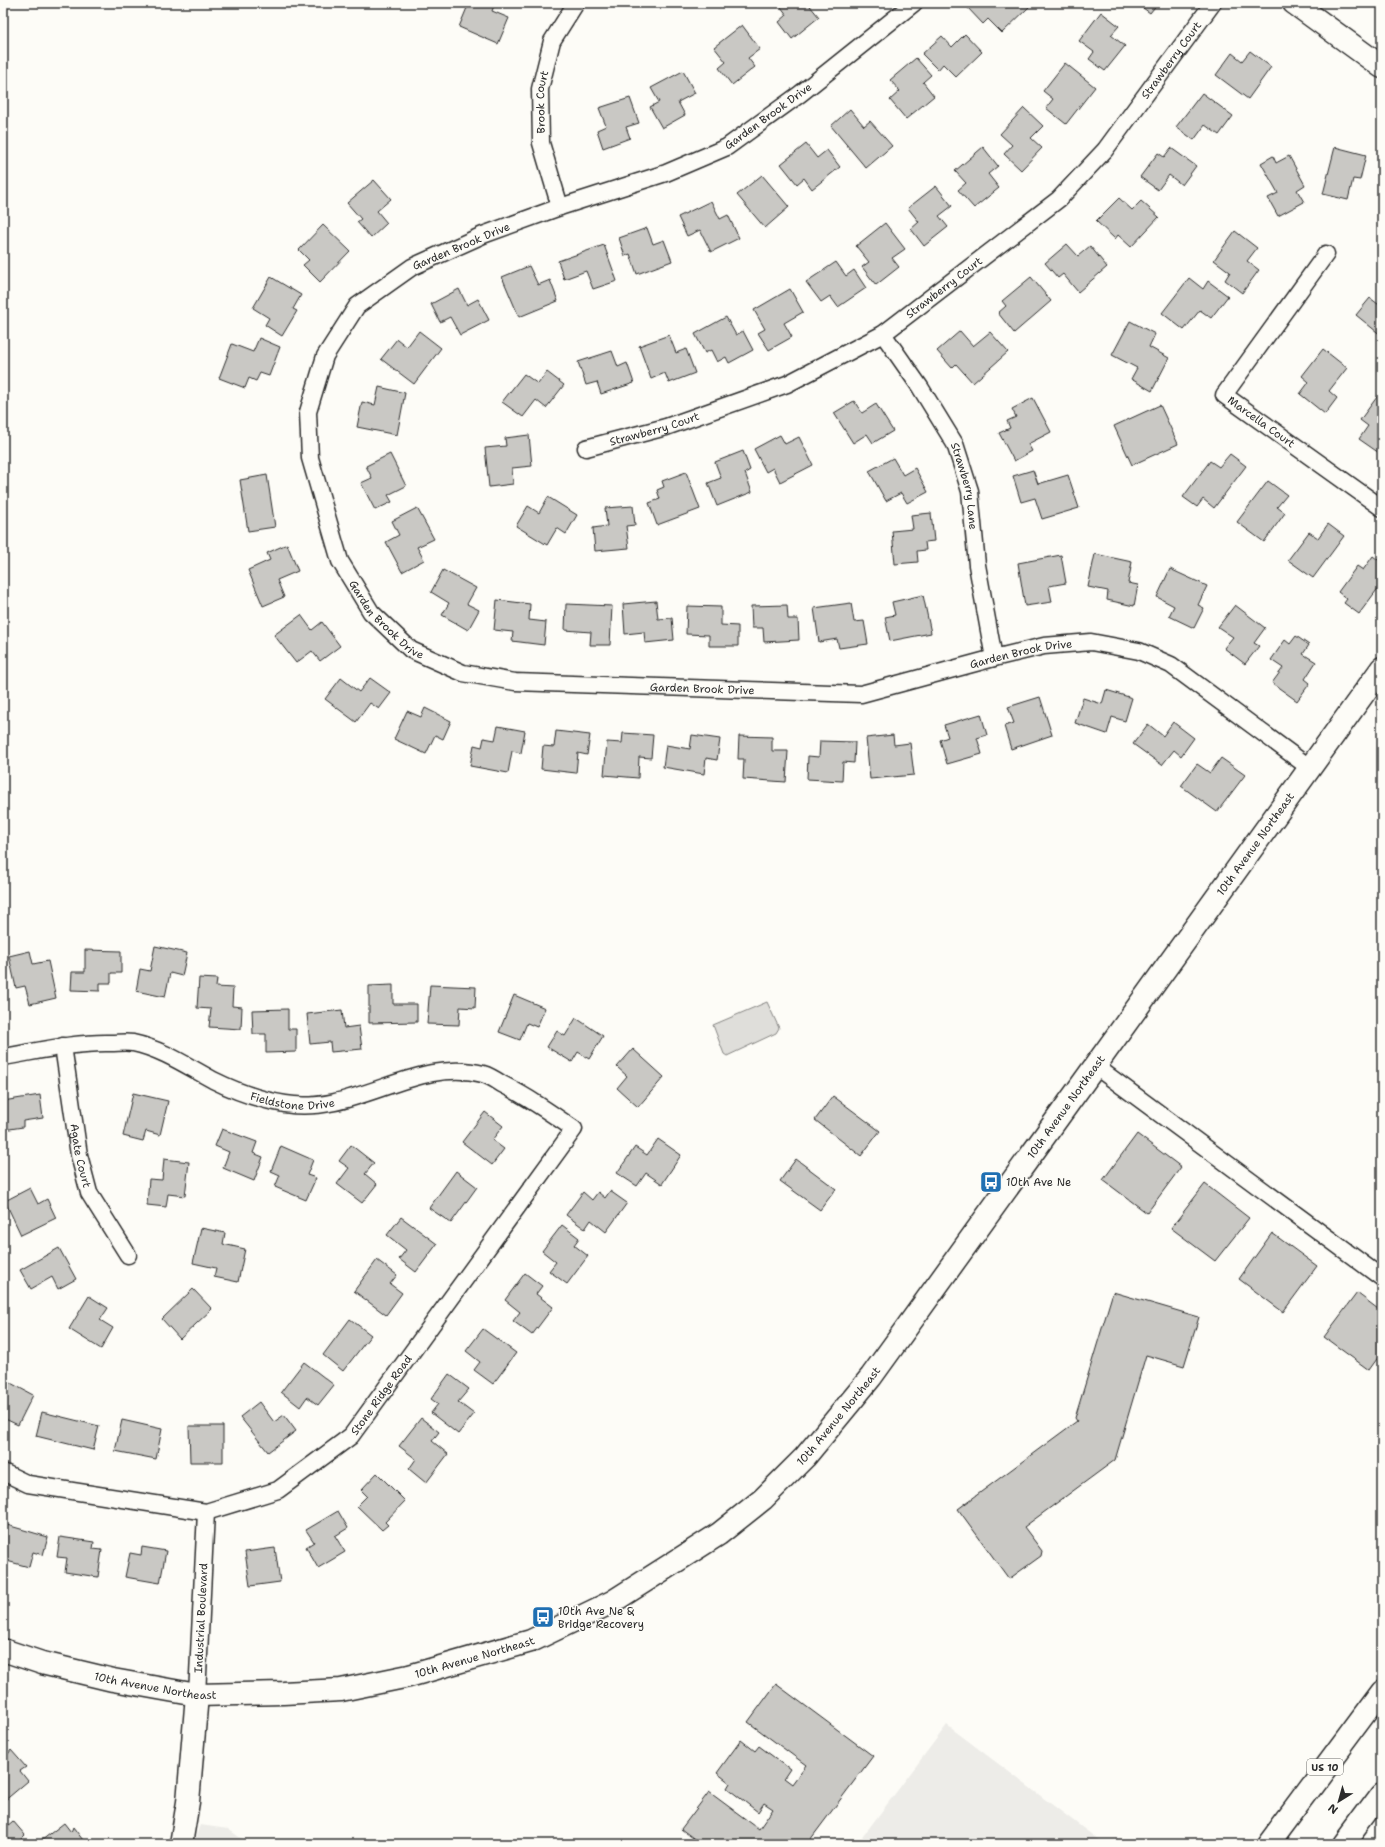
<svg xmlns="http://www.w3.org/2000/svg" width="1385" height="1847" viewBox="0 0 1385 1847" font-family="'Shantell Sans',sans-serif">
<rect width="100%" height="100%" fill="#fdfcf7"/>
<filter id="ink" filterUnits="userSpaceOnUse"><feTurbulence type="fractalNoise" baseFrequency=".025" numOctaves="2"/><feDisplacementMap in="SourceGraphic" scale="8" xChannelSelector="R" yChannelSelector="G"/><feConvolveMatrix kernelMatrix="1 2 1 2 8 2 1 2 1" color-interpolation-filters="sRGB"/></filter>
<g filter="url(#ink)">
<!-- built -->
<g fill="#edece8">
<path d="M947 1725 1104 1844H857Z"/>
<path d="M200 1825 228 1829 249 1844H193Z"/>
</g>
<!-- green -->
<path fill="#dfdeda" stroke="#858482" d="M767 1002 779 1028 776 1033 727 1056 724 1054 713 1025Z"/>
<!-- building -->
<g fill="#c9c8c4" stroke="#2b2b2b">
<path d="M469 3H495L492 11 509 18 498 44 459 27Z"/>
<path d="M778 3H813L810 6 819 17 792 39 779 22 787 15Z"/>
<path d="M971 3H1025L1029 7 1002 33 988 19 983 24 967 7Z"/>
<path d="M1136 3H1158L1150 13Z"/>
<path d="M1101 12 1119 26 1111 35 1125 46 1105 71 1089 59 1094 52 1079 41Z"/>
<path d="M742 25 760 49 748 58 755 67 732 85 719 68 726 62 714 47Z"/>
<path d="M965 34 982 52 956 77 943 64 938 70 922 54 942 36 952 47Z"/>
<path d="M1250 51 1271 67 1248 99 1216 75 1232 53 1242 61Z"/>
<path d="M916 58 931 75 923 82 934 96 906 119 890 100 900 91 890 80Z"/>
<path d="M1065 63 1095 87 1066 124 1046 108 1053 99 1043 91Z"/>
<path d="M683 71 695 93 678 102 685 115 662 128 650 107 659 102 651 88Z"/>
<path d="M1202 93 1233 116 1219 135 1205 125 1194 140 1176 127Z"/>
<path d="M630 98 639 123 626 127 630 138 603 148 597 130 606 126 599 108Z"/>
<path d="M1024 108 1043 126 1031 138 1042 148 1021 170 1004 154 1012 145 1000 134Z"/>
<path d="M850 109 864 126 870 121 892 146 866 168 831 126Z"/>
<path d="M806 144 817 158 827 150 840 167 812 189 804 178 797 184 781 164Z"/>
<path d="M983 147 998 166 988 174 999 188 974 208 958 190 966 183 955 171Z"/>
<path d="M1335 147 1366 155 1360 180 1353 179 1348 200 1323 194Z"/>
<path d="M1171 148 1196 166 1182 185 1169 175 1158 190 1140 177 1158 153 1164 157Z"/>
<path d="M1273 156 1276 163 1289 156 1305 185 1297 190 1304 202 1278 216 1268 198 1278 193 1261 163Z"/>
<path d="M762 175 789 207 765 228 737 195Z"/>
<path d="M374 180 391 199 377 211 387 223 371 238 357 222 361 219 347 203Z"/>
<path d="M936 186 952 206 939 216 948 227 924 246 911 229 919 222 908 208Z"/>
<path d="M1119 198 1132 210 1141 201 1159 217 1131 247 1118 235 1115 239 1096 221Z"/>
<path d="M711 201 720 219 728 215 739 238 711 252 700 230 687 236 678 217Z"/>
<path d="M885 223 905 249 892 258 899 267 876 285 862 267 869 262 856 246Z"/>
<path d="M323 225 350 251 320 282 303 265 309 260 299 250Z"/>
<path d="M647 228 653 244 664 240 672 261 637 274 630 254 625 256 619 238Z"/>
<path d="M1235 231 1257 248 1247 261 1259 270 1242 293 1225 280 1230 272 1214 260Z"/>
<path d="M1067 244 1078 256 1090 246 1107 267 1078 292 1063 274 1058 278 1045 263Z"/>
<path d="M604 245 617 281 593 289 586 271 564 279 558 261Z"/>
<path d="M836 262 846 276 854 270 866 288 838 307 830 296 821 302 806 282Z"/>
<path d="M529 266 538 285 550 280 558 301 519 317 502 277Z"/>
<path d="M271 277 301 295 293 309 297 311 282 336 265 325 269 318 253 308Z"/>
<path d="M1031 277 1051 301 1014 333 998 313 1006 306 1002 301Z"/>
<path d="M1189 278 1203 289 1208 281 1228 296 1211 318 1200 310 1184 330 1162 313Z"/>
<path d="M459 289 467 305 478 299 489 320 460 335 450 317 440 322 431 304Z"/>
<path d="M790 289 803 312 784 323 792 337 769 350 758 333 765 329 754 310Z"/>
<path d="M1370 298 1382 307V336L1356 315Z"/>
<path d="M726 317 736 335 743 331 753 350 729 363 726 357 717 362 711 350 705 353 695 334Z"/>
<path d="M1130 321 1155 334 1149 347 1169 358 1152 391 1131 379 1137 368 1112 355Z"/>
<path d="M419 331 441 348 414 384 381 359 397 339 407 347Z"/>
<path d="M960 331 973 346 990 332 1008 352 973 383 956 364 952 368 937 351Z"/>
<path d="M669 335 676 353 686 349 695 373 669 383 665 373 651 379 639 346Z"/>
<path d="M259 338 280 347 269 376 260 373 256 381 249 378 245 388 219 378 232 344 253 352Z"/>
<path d="M1323 349 1347 368 1329 391 1337 398 1325 414 1300 394 1309 382 1302 376Z"/>
<path d="M612 351 618 367 627 363 634 383 601 394 597 382 586 385 578 362Z"/>
<path d="M547 372 564 385 546 408 536 400 523 417 502 402 524 374 538 384Z"/>
<path d="M379 387 405 393 397 435 357 427 362 402 375 405Z"/>
<path d="M1380 393 1382 394V455L1359 439 1368 426 1360 420Z"/>
<path d="M1033 398 1051 432 1028 444 1032 451 1014 461 999 433 1010 428 1007 421 1016 417 1012 409Z"/>
<path d="M854 401 862 413 876 404 893 431 873 443 867 434 853 443 834 413Z"/>
<path d="M1160 405 1178 444 1132 465 1114 426Z"/>
<path d="M529 435 532 466 512 468 513 484 489 487 485 448 506 446 505 438Z"/>
<path d="M780 435 785 444 799 437 813 465 780 482 773 468 766 472 754 449Z"/>
<path d="M743 451 750 470 745 473 752 492 717 506 708 483 721 478 715 462Z"/>
<path d="M390 454 406 486 388 495 392 502 375 510 361 483 372 478 366 466Z"/>
<path d="M1230 454 1246 466 1214 508 1203 499 1197 507 1183 497 1210 461 1219 467Z"/>
<path d="M893 458 903 475 915 468 928 492 907 503 901 493 886 501 869 471Z"/>
<path d="M1033 470 1038 484 1068 475 1079 508 1042 519 1035 498 1021 502 1013 476Z"/>
<path d="M686 472 700 509 657 525 649 503 660 499 657 490 664 487 662 481Z"/>
<path d="M267 475 275 527 248 531 240 480Z"/>
<path d="M1268 481 1287 495 1277 507 1285 513 1264 542 1237 522Z"/>
<path d="M548 497 577 515 566 534 557 528 547 545 516 526 528 506 539 513Z"/>
<path d="M633 506 635 525 626 526 629 548 595 551 593 528 607 526 605 508Z"/>
<path d="M417 508 434 539 417 547 424 560 402 572 386 542 399 535 392 521Z"/>
<path d="M931 513 934 541 925 542 926 550 917 551 918 562 895 564 892 531 913 529 911 515Z"/>
<path d="M1328 524 1344 536 1313 578 1288 560 1309 532 1318 538Z"/>
<path d="M287 544 298 571 277 580 284 597 263 606 248 570 270 560 267 553Z"/>
<path d="M1095 554 1132 562 1128 583 1138 585 1134 606 1107 600 1108 591 1088 587Z"/>
<path d="M1061 555 1066 583 1049 586 1052 602 1025 606 1018 563Z"/>
<path d="M1373 556 1382 563V583L1359 614 1344 603 1347 599 1338 592 1357 566 1363 570Z"/>
<path d="M1170 569 1207 586 1198 605 1204 608 1194 628 1169 616 1174 606 1157 597Z"/>
<path d="M443 570 476 588 467 604 479 610 468 630 442 615 449 603 431 592Z"/>
<path d="M923 595 931 633 890 641 885 617 895 615 892 602Z"/>
<path d="M497 600 530 604 529 620 546 622 544 645 512 641 513 632 494 630Z"/>
<path d="M656 601 658 619 672 618 674 640 645 643 644 632 625 634 623 604Z"/>
<path d="M851 603 854 622 864 621 868 644 839 648 837 639 819 642 814 608Z"/>
<path d="M566 604 612 606 610 645H590L591 632 565 630Z"/>
<path d="M787 605 788 619H798L799 640 764 642 763 628H752L751 606Z"/>
<path d="M1235 605 1265 628 1254 643 1259 646 1245 664 1224 648 1233 637 1218 627Z"/>
<path d="M687 606 721 607V625L738 626V646H709V635L686 634Z"/>
<path d="M301 615 312 630 322 622 340 646 320 661 312 651 296 663 274 635Z"/>
<path d="M1296 636 1309 645 1303 654 1316 662 1305 679 1310 683 1297 701 1272 683 1283 668 1271 660 1285 640 1290 644Z"/>
<path d="M341 678 359 692 370 678 391 693 379 709 370 703 356 722 325 699Z"/>
<path d="M1106 690 1132 698 1125 721 1112 717 1107 734 1075 723 1083 698 1102 704Z"/>
<path d="M1040 697 1052 735 1011 749 1004 726 1014 723 1008 707Z"/>
<path d="M425 708 451 721 443 739 435 735 426 754 394 739 407 711 421 717Z"/>
<path d="M981 714 987 735 977 738 982 754 947 764 940 740 948 737 944 725Z"/>
<path d="M1173 722 1194 738 1181 756 1174 750 1162 765 1133 744 1148 724 1163 736Z"/>
<path d="M498 726 525 731 521 753 512 751 508 773 470 766 474 745 482 747 484 738 495 740Z"/>
<path d="M556 731 590 735 587 755 578 753 576 773 541 769 543 746 554 747Z"/>
<path d="M623 733 653 735 651 758 639 757 638 778 604 775 607 742 622 743Z"/>
<path d="M692 735 720 739 717 760 706 758 704 774 663 767 666 745 690 749Z"/>
<path d="M893 735 894 745 910 743 914 775 870 779 866 738Z"/>
<path d="M739 736 772 737V751H788L786 782 743 779 744 759H738Z"/>
<path d="M820 741 855 742 854 763 843 762 842 781 807 779 808 756 819 757Z"/>
<path d="M1221 758 1245 775 1217 812 1181 786 1197 764 1210 773Z"/>
<path d="M155 946 187 953 182 976 170 973 165 997 136 991 140 969 150 971Z"/>
<path d="M85 950 121 951V973H111V983H100V991L71 990 72 972H85Z"/>
<path d="M30 951 33 964 48 961 56 998 30 1004 25 986 16 988 9 956Z"/>
<path d="M199 978 217 979 216 987 233 988 232 1006 242 1007 241 1029 209 1027 211 1009 197 1008Z"/>
<path d="M393 985V1004H417V1022L369 1023V986Z"/>
<path d="M430 985 476 987 475 1008 460 1007 459 1025 427 1024Z"/>
<path d="M514 995 545 1008 537 1027 527 1023 520 1040 499 1032Z"/>
<path d="M288 1009V1029H296V1052L266 1053V1034H253L252 1010Z"/>
<path d="M342 1010 344 1028 359 1026 362 1049 331 1052 330 1042 310 1044 307 1014Z"/>
<path d="M576 1018 603 1036 589 1059 578 1052 572 1062 547 1047 557 1031 565 1036Z"/>
<path d="M633 1049 664 1077 638 1107 617 1088 627 1076 617 1067Z"/>
<path d="M133 1093 168 1101 160 1135 146 1131 143 1141 123 1136Z"/>
<path d="M40 1095 43 1118 23 1121V1127L3 1130V1101Z"/>
<path d="M833 1096 880 1131 861 1156 815 1120Z"/>
<path d="M485 1112 503 1126 492 1140 504 1149 492 1165 462 1142Z"/>
<path d="M222 1129 257 1142 253 1153 263 1157 254 1181 223 1168 229 1152 215 1146Z"/>
<path d="M1137 1134 1181 1167 1147 1213 1103 1180Z"/>
<path d="M658 1139 681 1155 662 1184 646 1173 637 1186 617 1173 635 1147 647 1155Z"/>
<path d="M351 1145 374 1163 365 1174 377 1184 362 1203 337 1184 349 1168 339 1161Z"/>
<path d="M281 1146 313 1160 307 1175 316 1178 306 1200 275 1187 280 1175 271 1171Z"/>
<path d="M164 1159 189 1162 185 1196 168 1194 166 1207 147 1205 149 1179 162 1180Z"/>
<path d="M796 1159 836 1189 820 1210 780 1181Z"/>
<path d="M456 1171 477 1187 451 1223 429 1208Z"/>
<path d="M1205 1184 1249 1218 1215 1261 1171 1228Z"/>
<path d="M30 1188 38 1204 47 1199 56 1218 21 1235 5 1201Z"/>
<path d="M610 1191 627 1203 606 1232 591 1220 585 1229 566 1215 583 1192 592 1200 598 1192 605 1198Z"/>
<path d="M401 1217 437 1244 416 1272 399 1259 406 1250 387 1235Z"/>
<path d="M562 1225 579 1238 574 1245 588 1256 567 1284 549 1271 556 1262 542 1251Z"/>
<path d="M201 1228 225 1233 223 1244 245 1249 238 1282 214 1277 216 1268 193 1263Z"/>
<path d="M1272 1233 1317 1266 1283 1312 1239 1279Z"/>
<path d="M59 1248 76 1279 58 1289 52 1277 31 1289 20 1270Z"/>
<path d="M377 1260 397 1275 390 1284 402 1293 386 1315 354 1291Z"/>
<path d="M525 1273 542 1286 536 1294 553 1307 532 1335 513 1321 520 1312 505 1300Z"/>
<path d="M193 1289 212 1309 180 1339 162 1319Z"/>
<path d="M1113 1292 1199 1317 1184 1366 1146 1355 1115 1460 1024 1527 1042 1551 1041 1556 1009 1579 958 1509 1077 1421 1075 1418Z"/>
<path d="M1357 1293 1382 1312V1352L1369 1370 1324 1337Z"/>
<path d="M89 1296 108 1308 100 1320 113 1328 101 1349 69 1329Z"/>
<path d="M350 1319 371 1335 343 1371 323 1355Z"/>
<path d="M483 1329 516 1353 493 1384 474 1370 480 1362 466 1351Z"/>
<path d="M304 1362 334 1385 318 1405 307 1397 300 1407 281 1392Z"/>
<path d="M449 1374 469 1389 458 1402 474 1414 458 1434 431 1413 438 1404 431 1399Z"/>
<path d="M5 1380 33 1395 18 1425 3 1418V1383Z"/>
<path d="M259 1402 274 1422 284 1415 296 1431 268 1452 240 1417Z"/>
<path d="M42 1412 99 1426 93 1450 36 1436Z"/>
<path d="M421 1418 439 1432 432 1441 448 1454 426 1483 409 1469 416 1459 399 1446Z"/>
<path d="M122 1420 162 1429 156 1459 115 1451Z"/>
<path d="M189 1426H223V1462H190Z"/>
<path d="M377 1473 405 1501 385 1522 388 1525 382 1530 357 1506 367 1496 361 1490Z"/>
<path d="M338 1511 348 1528 335 1536 345 1552 318 1568 306 1547 314 1542 306 1530Z"/>
<path d="M7 1525 48 1537 43 1555 33 1552 29 1567 3 1560V1540Z"/>
<path d="M60 1537 94 1542 93 1549 102 1550 98 1577 65 1572 67 1558 57 1557Z"/>
<path d="M142 1547 166 1551 160 1583 125 1577 130 1553 141 1555Z"/>
<path d="M275 1548 280 1582 250 1586 245 1552Z"/>
<path d="M776 1684 873 1756 807 1844H701L681 1829 709 1792 759 1829 773 1809 764 1803 758 1812 727 1788 730 1783 717 1773 741 1740 755 1751 759 1746 790 1769 784 1778 792 1784 806 1765 748 1722Z"/>
<path d="M3 1747 8 1754 11 1750 26 1767 20 1771 28 1781 3 1802Z"/>
<path d="M13 1821 25 1835 18 1842 20 1844H3V1823L6 1827Z"/>
<path d="M64 1823 71 1832 73 1827 86 1844H37Z"/>
</g>
<g fill="none" stroke-linecap="round" stroke-linejoin="round">
<!-- street casing -->
<g stroke="#2b2b2b" stroke-width="19">
<g id="street">
<path id="s1" d="M914 3 800 94 727 147 666 173 560 207 483 235 412 267 357 306 325 356 308 412 310 458 340 561 371 612 411 650 463 673 515 682 861 694 994 658 1044 646 1091 642 1139 651 1171 665 1310 768"/>
<path id="s2" d="M560 207 541 143 540 89 552 41 576 3"/>
<path id="s3" d="M1326 254 1224 395 1382 508"/>
<path id="s4" d="M883 334 920 387 955 444 970 491 977 565 994 658"/>
<path id="s5" d="M586 448 666 427 787 384 883 334 1059 199 1105 150 1213 3"/>
<path id="s6" d="M63 1046 79 1155 89 1193 128 1255"/>
<path id="s7" d="M3 1057C39 1051 75 1042 111 1043 118 1043 126 1042 133 1043 162 1049 187 1066 213 1080 235 1091 260 1100 285 1104 354 1116 416 1056 483 1074 490 1076 496 1080 502 1084 528 1097 551 1113 574 1129L351 1436 278 1490 206 1512 28 1484 3 1472"/>
<path d="M1095 1066 1382 1278"/>
<path id="s8" d="M197 1695 206 1512"/>
</g>
</g>
<!-- secondary casing -->
<g stroke="#2b2b2b" stroke-width="25">
<g id="secondary">
<path d="M1294 3 1382 67"/>
<path id="s9" d="M3 1650 42 1663 113 1680 197 1695 283 1693 341 1690 409 1676 531 1641 612 1602 719 1534 763 1499 805 1457 871 1377 1382 668"/>
<path d="M181 1844 188 1802 197 1695"/>
</g>
</g>
<!-- highway casing -->
<g stroke="#2b2b2b" stroke-width="25">
<g id="highway">
<path d="M1268 1844 1382 1691"/>
<path d="M1344 1844 1382 1793"/>
</g>
</g>
<!-- street -->
<use href="#street" stroke="#fdfcf7" stroke-width="16"/>
<!-- secondary -->
<use href="#secondary" stroke="#fdfcf7" stroke-width="22"/>
<!-- highway -->
<use href="#highway" stroke="#fdfcf7" stroke-width="22"/>
</g>
</g>
<!-- icons -->
<defs>
<g id="bus-square" transform="scale(1.15)"><rect x="-9" y="-9" width="18" height="18" rx="4" fill="#1f6fb2" stroke="#fdfcf7"/><path d="M-5-6H5V4H4V6H2V4H-2V6H-4V4H-5ZM-3.5-4V0h7V-4ZM-3.5 1.2v1.5H-2V1.2ZM2 1.2v1.5H3.5V1.2Z" fill="#fff"/></g>
</defs>
<g fill-rule="evenodd">
<use href="#bus-square" x="991" y="1182"/>
<use href="#bus-square" x="543" y="1617"/>
</g>
<g text-anchor="middle" stroke-width="3" stroke-linejoin="round" paint-order="stroke">
<!-- shield labels -->
<rect fill="#fdfcf7" stroke="#6a6a68" stroke-width="1" x="1307" y="1759" width="36" height="16" rx="3"/>
<g font-size="10" font-weight="bold" fill="#2b2b2b">
<text x="1325" y="1771">US 10</text>
</g>
<!-- street labels -->
<g font-size="11" fill="#2b2b2b" stroke="#fdfcf7">
<text dy="4" stroke="none"><textPath href="#s5" startOffset="720">Strawberry Court</textPath></text>
<text dy="4" stroke="none"><textPath href="#s2" startOffset="108">Brook Court</textPath></text>
<text transform="translate(768 116) rotate(-36)" y="4">Garden Brook Drive</text>
<text transform="translate(461 246) rotate(-23)" y="4">Garden Brook Drive</text>
<text dy="4" stroke="none"><textPath href="#s5" startOffset="396">Strawberry Court</textPath></text>
<text dy="4" stroke="none"><textPath href="#s3" startOffset="220">Marcella Court</textPath></text>
<text dy="4" stroke="none"><textPath href="#s5" startOffset="71">Strawberry Court</textPath></text>
<text dy="4" stroke="none"><textPath href="#s4" startOffset="175">Strawberry Lane</textPath></text>
<text dy="4" stroke="none"><textPath href="#s1" startOffset="988">Garden Brook Drive</textPath></text>
<text dy="4" stroke="none"><textPath href="#s1" startOffset="1648">Garden Brook Drive</textPath></text>
<text dy="4" stroke="none"><textPath href="#s1" startOffset="1324">Garden Brook Drive</textPath></text>
<text dy="4" stroke="none"><textPath href="#s9" startOffset="1633">10th Avenue Northeast</textPath></text>
<text dy="4" stroke="none"><textPath href="#s7" startOffset="303">Fieldstone Drive</textPath></text>
<text dy="4" stroke="none"><textPath href="#s9" startOffset="1309">10th Avenue Northeast</textPath></text>
<text dy="4" stroke="none"><textPath href="#s6" startOffset="111">Agate Court</textPath></text>
<text transform="translate(381 1395) rotate(-54)" y="4">Stone Ridge Road</text>
<text dy="4" stroke="none"><textPath href="#s9" startOffset="925">10th Avenue Northeast</textPath></text>
<text dy="4" stroke="none"><textPath href="#s8" startOffset="77">Industrial Boulevard</textPath></text>
<text dy="4" stroke="none"><textPath href="#s9" startOffset="481">10th Avenue Northeast</textPath></text>
<text dy="4" stroke="none"><textPath href="#s9" startOffset="157">10th Avenue Northeast</textPath></text>
</g>
<!-- poi labels -->
<g font-size="11" fill="#2b2b2b" stroke="#fdfcf7" text-anchor="start">
<text x="1006" y="1186">10th Ave Ne</text>
<text x="558" y="1615">10th Ave Ne &amp;<tspan x="558" dy="13">Bridge Recovery</tspan></text>
</g>
</g>
<!-- margin -->
<rect width="1385" height="1847" fill="none" stroke="#fdfcf7" stroke-width="16"/>
<rect x="8" y="8" width="1369" height="1831" fill="none" stroke="#2b2b2b" stroke-width="1.5" filter="url(#ink)"/>
<!-- north arrow -->
<g transform="translate(1339 1801) rotate(217)" stroke="#fdfcf7" stroke-width="3" paint-order="stroke">
<path d="M0-3L7 15L0 10L-7 15Z" fill="#2b2b2b"/>
<text y="-6" font-size="11" font-weight="bold" text-anchor="middle" fill="#2b2b2b">N</text>
</g>
</svg>
